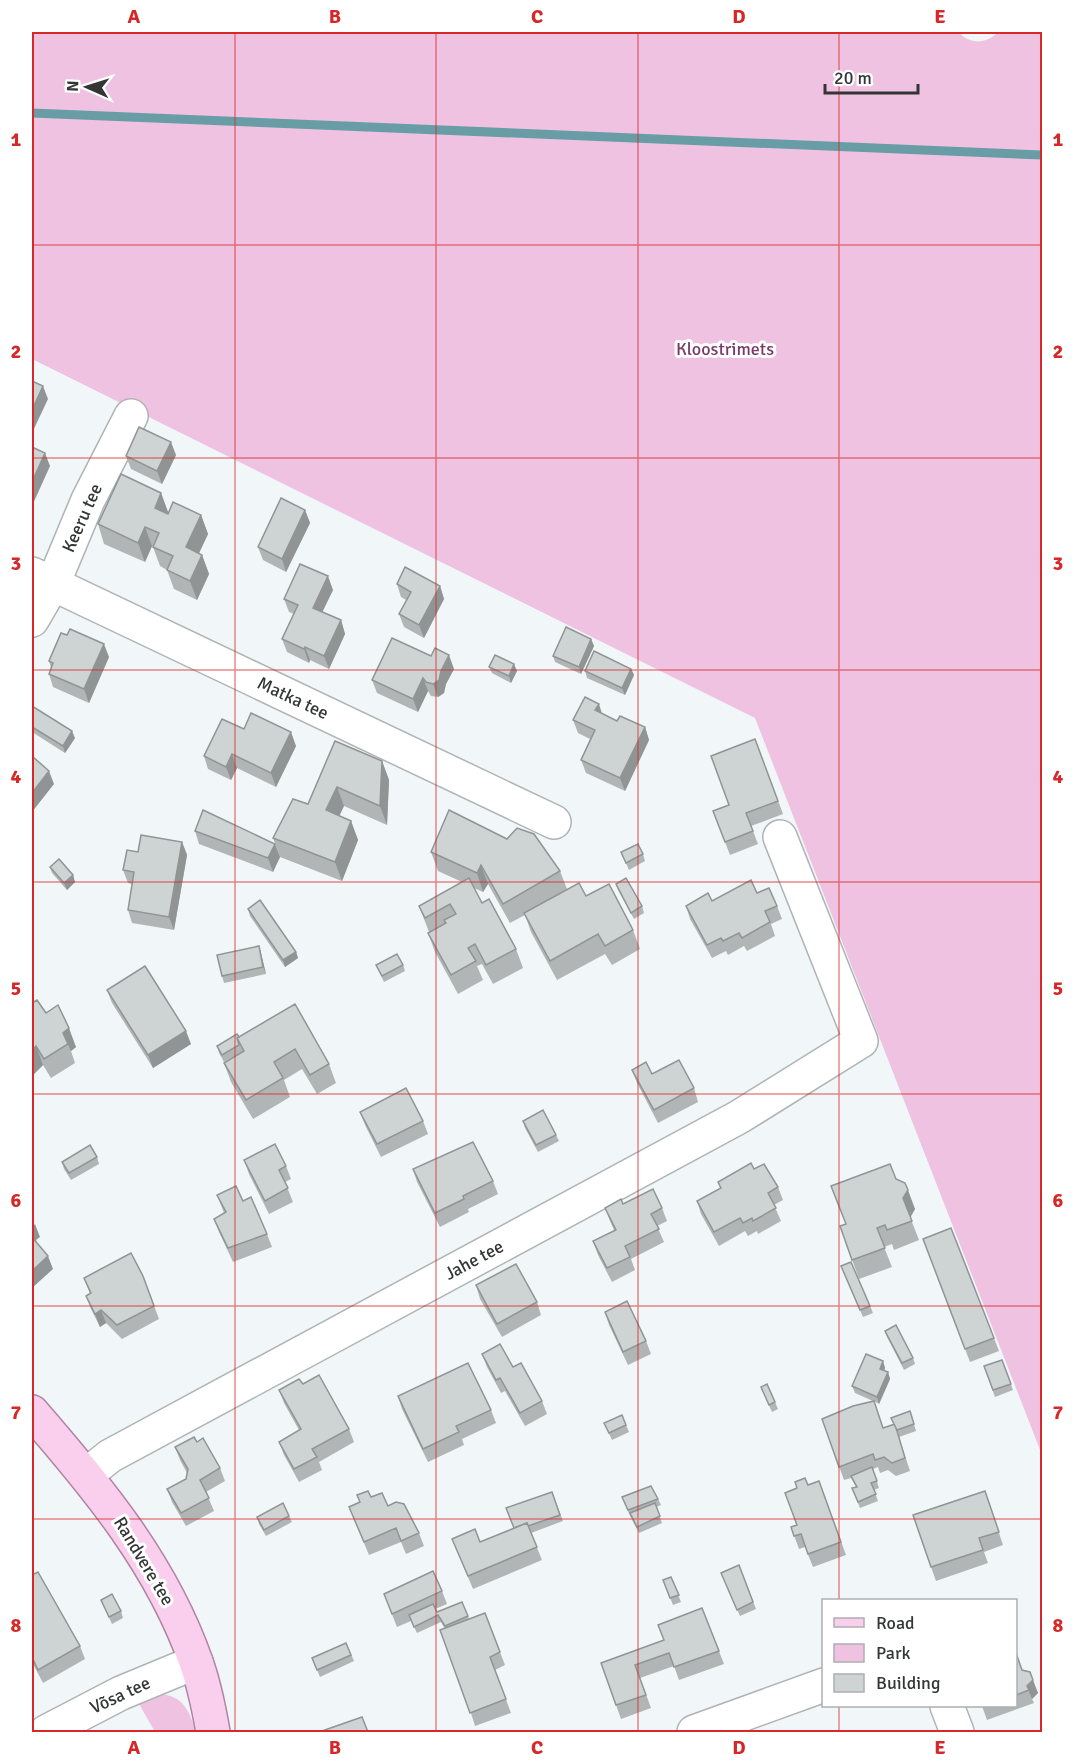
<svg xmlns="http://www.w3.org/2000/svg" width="1074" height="1764" viewBox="0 0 1074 1764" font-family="Signika,sans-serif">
<rect width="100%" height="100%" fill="#f1f7f8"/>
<!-- green -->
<g fill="#efc2e1">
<path d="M32 32H959C969 45 987 44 998 32H1042V1455L755 718 32 359Z"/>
<path d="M158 1694C184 1695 189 1711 196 1732H155L138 1702Z"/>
</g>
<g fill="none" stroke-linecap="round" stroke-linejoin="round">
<!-- stream -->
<path stroke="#689da5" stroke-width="9" d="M32 113 1042 155"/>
<!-- minor casing -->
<g stroke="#afb4b5" stroke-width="36">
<g id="minor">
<path d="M32 574 554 822"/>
<path d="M32 620 53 584 88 500 131 416"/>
<path d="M86 1475 110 1456 739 1117 861 1041 780 837"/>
<path d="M947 1706 957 1732"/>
<path d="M46 1732 121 1693 196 1662"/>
<path d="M694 1732 824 1685"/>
</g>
</g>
<!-- major casing -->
<g stroke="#b283a5" stroke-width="36">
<path id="major" d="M32 1412C98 1488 162 1565 196 1662 204 1684 209 1709 213 1732"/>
</g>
<!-- minor -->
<use href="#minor" stroke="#fff" stroke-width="33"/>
<!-- major -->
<use href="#major" stroke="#faceed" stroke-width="33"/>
</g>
<!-- wall -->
<g fill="#b1b5b6">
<path d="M176 455 162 484 131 469 126 456Z"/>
<path d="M161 493 168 512 201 515 208 534 199 553 202 555 209 574 197 600 174 589 167 570 160 566 153 547 152 546 145 562 104 544 98 524Z"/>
<path d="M305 510 310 523 286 572 263 560 258 547Z"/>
<path d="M397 584 440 586 444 599 424 638 404 627 399 614 406 600 401 597Z"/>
<path d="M333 590 322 612 341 620 345 634 329 669 310 660 309 663 287 652 282 639 294 614 289 612 284 599Z"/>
<path d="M591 639 594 646 581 674 555 662 553 656Z"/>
<path d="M109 657 89 703 53 687 49 674 51 668 49 661Z"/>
<path d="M489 667 517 671 511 683 492 673Z"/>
<path d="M454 669 446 684 444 693 438 697 431 696 428 691 418 712 377 693 372 680Z"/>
<path d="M631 669 634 675 625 695 587 678 585 671Z"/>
<path d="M32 706 75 738 65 753 32 732Z"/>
<path d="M602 713 617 721 645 727 649 740 625 791 586 773 581 760 590 739 578 733 573 720Z"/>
<path d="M244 729 296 746 276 787 237 768 231 780 208 769 204 756Z"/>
<path d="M755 739 783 814 751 826 758 844 730 855 713 811 729 805Z"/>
<path d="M335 741 382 761 389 780 387 825 344 806 339 816 351 821 358 840 342 881 280 857 273 838 308 804Z"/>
<path d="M195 831 275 844 280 857 273 872 199 844Z"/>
<path d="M182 842 187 855 174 930 132 923 128 910 132 884 128 883 123 870 138 852Z"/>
<path d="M431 852 560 871 567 889 586 896 633 930 640 949 612 965 605 954 557 980 531 932 525 915 510 923 488 884 483 892 474 888 482 903 516 949 523 968 493 984 482 964 477 966 483 980 458 994 435 952 428 933 429 932 419 906 462 882 438 871Z"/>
<path d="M621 852 643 854 645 861 629 870Z"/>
<path d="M50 867 73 875 75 882 67 890 52 873Z"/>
<path d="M616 884 642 906 644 913 634 919 618 890Z"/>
<path d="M757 893 777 906 782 919 771 924 775 936 747 951 744 946 728 955 726 951 712 958 690 919 686 906Z"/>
<path d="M248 909 296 952 298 958 285 967 250 916Z"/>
<path d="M259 946 266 974 224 983 222 976Z"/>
<path d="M376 965H403L405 971 384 982Z"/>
<path d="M107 990 191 1044 153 1068 112 1003Z"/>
<path d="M32 1003 46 1013 76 1047 71 1051 75 1063 51 1078 43 1065 32 1076Z"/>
<path d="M295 1004 329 1064 336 1083 317 1094 302 1069 284 1080 290 1097 253 1119 231 1082 224 1063 242 1052 224 1062 219 1053 217 1046 239 1037Z"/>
<path d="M632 1070 652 1074 694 1088 698 1102 658 1123 637 1083Z"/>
<path d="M360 1112 423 1121 428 1134 381 1157 365 1125Z"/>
<path d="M523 1121 556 1135 559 1141 538 1152 525 1128Z"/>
<path d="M97 1157 99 1164 71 1180 64 1169 62 1162Z"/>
<path d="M244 1160 286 1166 291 1179 285 1182 293 1202 269 1214 249 1174Z"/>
<path d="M413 1169 493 1181 498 1194 468 1209 469 1212 440 1227 417 1182Z"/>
<path d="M754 1169 778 1187 783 1200 774 1205 781 1221 758 1234 757 1231 748 1236 745 1231 719 1246 701 1214 697 1201 720 1188 718 1182Z"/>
<path d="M896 1179 915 1209 910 1217 919 1240 894 1250 892 1244 884 1247 892 1267 859 1279 840 1226 846 1224 831 1186Z"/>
<path d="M217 1195 243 1201 267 1234 272 1247 233 1262 219 1232 214 1219 224 1213Z"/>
<path d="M623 1204 662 1208 667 1221 657 1226 664 1242 631 1259 635 1270 612 1282 598 1255 593 1241 614 1230 610 1221 605 1208Z"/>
<path d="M923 1239 994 1338 999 1351 970 1362Z"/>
<path d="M844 1273 870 1306 873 1313 863 1317Z"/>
<path d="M143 1276 159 1319 122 1339 106 1323 100 1327 91 1309 86 1296 90 1294 84 1278Z"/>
<path d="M476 1285 537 1302 541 1315 502 1337 480 1299Z"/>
<path d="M605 1312 646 1341 651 1354 628 1365 609 1325Z"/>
<path d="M885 1331 913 1358 915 1364 904 1370 887 1337Z"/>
<path d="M482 1354 513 1367 542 1401 547 1414 525 1426 505 1391 501 1393 487 1367Z"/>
<path d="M1002 1360 1013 1390 995 1397 984 1366Z"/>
<path d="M883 1361 885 1368 884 1371 888 1372 890 1379 879 1404 874 1401 883 1428 894 1424 910 1411 916 1431 899 1437 910 1471 896 1476 888 1470 880 1473 878 1467 873 1469 879 1488 874 1490 878 1501 860 1508 852 1488 856 1487 851 1478 844 1480 822 1419 873 1401 855 1393 852 1386Z"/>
<path d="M303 1384 349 1429 354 1442 319 1462 322 1470 299 1482 284 1455 279 1442 299 1430 284 1403 279 1390Z"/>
<path d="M761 1387 775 1402 778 1409 772 1412Z"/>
<path d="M398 1396 491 1410 496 1423 462 1439 464 1445 428 1462 402 1409Z"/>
<path d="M604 1423 626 1425 629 1432 612 1440Z"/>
<path d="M197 1442 220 1468 225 1481 206 1492 214 1511 186 1526 172 1502 167 1489 186 1479 187 1473 180 1460 175 1447Z"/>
<path d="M819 1481 846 1555 813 1567 805 1547 799 1549 791 1527 797 1525 808 1485Z"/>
<path d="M985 1491 1003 1545 984 1552 988 1563 936 1581 913 1515Z"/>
<path d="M552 1492 563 1521 531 1533 542 1560 473 1589 452 1539 480 1542 514 1528Z"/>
<path d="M622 1497 658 1499 661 1505 656 1507 662 1523 639 1533 630 1516Z"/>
<path d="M388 1506 419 1533 424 1546 406 1554 401 1542 369 1555 349 1507Z"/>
<path d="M289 1516 292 1522 266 1536 259 1524 257 1517Z"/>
<path d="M739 1565 756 1609 740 1616 724 1580Z"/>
<path d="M32 1575 80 1646 85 1659 43 1683 32 1662Z"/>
<path d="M671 1577 681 1602 673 1605 663 1580Z"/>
<path d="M442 1591 447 1604 435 1609 437 1612 462 1602 469 1619 485 1613 505 1665 495 1670 511 1713 475 1726 445 1629 441 1622 417 1633 411 1621 397 1627 384 1594Z"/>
<path d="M101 1600 121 1611 123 1618 112 1624Z"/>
<path d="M702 1608 724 1664 679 1680 674 1666 640 1678 651 1708 621 1719 601 1663 664 1640Z"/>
<path d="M346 1643 354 1661 320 1677 312 1658Z"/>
<path d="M1016 1653 1022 1670 1038 1693 1032 1699 1034 1703 987 1720 982 1706H1016Z"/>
</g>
<!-- shaded-wall -->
<g fill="#909494">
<path d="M43 386 48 399 32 433V410Z"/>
<path d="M171 442 176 455 162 484 157 471Z"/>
<path d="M45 453 50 466 32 506V482Z"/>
<path d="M161 493 168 512 162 527 155 508Z"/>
<path d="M305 510 310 523 286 572 282 559Z"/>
<path d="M201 515 208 534 193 566 186 547Z"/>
<path d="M145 527 152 546 145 562 138 543Z"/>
<path d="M202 555 209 574 197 600 190 581Z"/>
<path d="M328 576 333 590 318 621 313 608Z"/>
<path d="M440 586 444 599 424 638 419 625Z"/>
<path d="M341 620 345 634 329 669 324 656Z"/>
<path d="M591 639 594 646 581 674 579 667Z"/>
<path d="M104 644 109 657 89 703 84 689Z"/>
<path d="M305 647 310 660 309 663 304 649Z"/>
<path d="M449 655 454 669 446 684 444 693 438 697 433 684Z"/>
<path d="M514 664 517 671 511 683 509 676Z"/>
<path d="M631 669 634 675 625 695 622 688Z"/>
<path d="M423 678 428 691 418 712 413 699Z"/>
<path d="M599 704 603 717 595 710Z"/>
<path d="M645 727 649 740 625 791 620 778Z"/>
<path d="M72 731 75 738 65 753 63 746Z"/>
<path d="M291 732 296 746 276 787 271 773Z"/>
<path d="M232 754 237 768 231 780 226 767Z"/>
<path d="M382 761 389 780 387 825 380 806Z"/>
<path d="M49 771 54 784 32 812V793Z"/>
<path d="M337 787 344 806 333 829 326 810Z"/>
<path d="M351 821 358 840 342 881 335 862Z"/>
<path d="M182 842 187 855 174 930 169 917Z"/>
<path d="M275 844 280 857 273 872 268 858Z"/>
<path d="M481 865 488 884 483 892 477 873Z"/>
<path d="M73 875 75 882 67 890 64 883Z"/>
<path d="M259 946 261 953 266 974 263 967Z"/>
<path d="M296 952 298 958 285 967 283 960Z"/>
<path d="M69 1028 76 1047 71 1051 63 1033Z"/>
<path d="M186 1031 191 1044 153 1068 148 1055Z"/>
<path d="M36 1046 43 1065 32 1076V1051Z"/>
<path d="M908 1190 915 1209 910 1218 903 1198Z"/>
<path d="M35 1224 40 1237 36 1240 38 1247 32 1239V1227Z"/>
<path d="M48 1256 53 1269 32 1288V1271Z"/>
<path d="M101 1310 106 1323 100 1327 95 1314Z"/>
<path d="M883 1361 885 1368 882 1376 880 1369Z"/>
<path d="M888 1372 890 1379 879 1404 877 1397Z"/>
<path d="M1030 1672 1038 1693 1032 1699 1027 1686Z"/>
</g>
<!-- building -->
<g fill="#ced3d4" stroke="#909494" stroke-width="1.5">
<path d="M32 381 43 386 32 410Z"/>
<path d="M139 427 171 442 157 471 126 456Z"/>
<path d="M32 447 45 453 32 482Z"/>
<path d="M121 474 161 493 155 508 168 514 173 502 201 515 186 547 202 555 190 581 167 570 173 556 153 547 159 533 145 527 138 543 98 524Z"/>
<path d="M281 498 305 510 282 559 258 547Z"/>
<path d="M300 564 328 576 313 608 341 620 324 656 305 647 304 649 282 639 298 605 284 599Z"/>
<path d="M405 567 440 586 419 625 399 614 411 592 397 584Z"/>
<path d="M566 627 591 639 579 667 553 656Z"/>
<path d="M70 629 104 644 84 689 49 674 53 663 49 661 61 633 67 635Z"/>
<path d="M392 638 431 656 435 648 449 655 441 671 439 680 433 684 426 682 423 678 413 699 372 680Z"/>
<path d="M594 651 631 669 622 688 585 671Z"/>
<path d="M495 655 514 664 509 676 489 667Z"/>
<path d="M585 697 599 704 595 710 617 721 620 716 645 727 620 778 581 760 595 730 573 720Z"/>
<path d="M32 706 72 731 63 746 32 727Z"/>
<path d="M251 713 291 732 271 773 232 754 226 767 204 756 222 719 244 729Z"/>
<path d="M755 739 778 801 746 813 753 831 725 842 713 811 729 805 711 756Z"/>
<path d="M335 741 382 761 380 806 337 787 326 810 351 821 335 862 273 838 293 799 308 804Z"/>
<path d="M32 756 49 771 32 793Z"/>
<path d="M203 810 275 844 268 858 195 831Z"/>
<path d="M449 810 507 839 517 828 534 834 560 871 503 904 481 865 477 873 431 852Z"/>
<path d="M141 835 182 842 169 917 128 910 134 872 123 870 127 850 138 852Z"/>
<path d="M638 844 643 854 626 863 621 852Z"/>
<path d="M59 859 73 875 64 883 50 867Z"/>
<path d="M469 878 482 903 489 899 516 949 486 965 475 944 468 948 476 961 451 975 428 933 446 923 444 920 456 914 450 904 425 918 419 906Z"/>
<path d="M626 878 642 906 631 913 616 884Z"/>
<path d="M751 880 757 893 769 888 777 906 765 911 770 922 742 938 739 933 723 941 721 938 707 945 686 906 708 893 712 901Z"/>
<path d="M579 883 586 896 609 884 633 930 605 946 598 934 550 961 524 913Z"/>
<path d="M260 900 296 952 283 960 248 909Z"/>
<path d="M259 946 263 967 222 976 217 955Z"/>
<path d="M397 954 403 965 382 976 376 965Z"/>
<path d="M145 966 186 1031 148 1055 107 990Z"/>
<path d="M37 1000 46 1013 58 1005 69 1028 63 1033 68 1044 44 1059 36 1046 32 1051V1003Z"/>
<path d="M295 1004 329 1064 310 1075 295 1049 274 1062 283 1078 246 1100 224 1063 244 1051 237 1038Z"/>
<path d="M237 1034 239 1037 237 1038 239 1045 222 1055 217 1046Z"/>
<path d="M679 1060 694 1088 654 1110 632 1070 646 1062 652 1074Z"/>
<path d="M406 1088 423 1121 377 1144 360 1112Z"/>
<path d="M543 1110 556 1135 536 1145 523 1121Z"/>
<path d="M473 1142 493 1181 463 1196 464 1199 435 1213 413 1169Z"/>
<path d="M275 1144 286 1166 279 1170 288 1188 265 1201 244 1160Z"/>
<path d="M90 1145 97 1157 69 1173 62 1162Z"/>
<path d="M751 1163 754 1169 764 1164 778 1187 768 1193 776 1208 753 1221 752 1218 743 1223 740 1218 714 1232 697 1201 721 1188 718 1182Z"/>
<path d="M890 1164 896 1179 905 1183 908 1190 903 1198 912 1221 887 1230 885 1225 877 1228 885 1248 852 1260 840 1226 846 1224 831 1186Z"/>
<path d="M236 1186 243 1201 251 1197 267 1234 228 1248 214 1219 226 1212 217 1195Z"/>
<path d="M653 1189 662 1208 651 1214 659 1229 625 1246 630 1257 607 1268 593 1241 616 1230 605 1208 621 1199 623 1204Z"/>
<path d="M951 1228 994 1338 965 1349 923 1239Z"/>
<path d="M32 1237 48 1256 32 1271Z"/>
<path d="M131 1253 143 1276 154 1306 117 1325 101 1310 95 1314 86 1296 91 1293 84 1278Z"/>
<path d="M851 1262 870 1306 860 1310 841 1266Z"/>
<path d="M516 1264 537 1302 497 1324 476 1285Z"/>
<path d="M627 1301 646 1341 623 1352 605 1312Z"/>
<path d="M896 1325 913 1358 902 1363 885 1331Z"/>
<path d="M500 1344 513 1367 521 1363 542 1401 520 1413 500 1378 496 1380 482 1354Z"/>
<path d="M866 1354 883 1361 880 1369 888 1372 877 1397 852 1386Z"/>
<path d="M1002 1360 1011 1384 993 1390 984 1366Z"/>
<path d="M468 1363 491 1410 456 1426 459 1432 423 1449 398 1396Z"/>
<path d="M319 1375 349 1429 312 1449 317 1457 294 1469 279 1442 301 1429 279 1390 299 1379 303 1384Z"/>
<path d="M767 1384 775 1402 769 1405 761 1387Z"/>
<path d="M874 1401 883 1428 895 1424 905 1458 892 1463 884 1457 875 1460 873 1454 839 1467 822 1419 853 1406Z"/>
<path d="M910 1411 914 1424 897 1430 891 1418Z"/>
<path d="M622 1415 626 1425 609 1433 604 1423Z"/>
<path d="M194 1437 197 1442 203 1438 220 1468 200 1480 209 1498 181 1513 167 1489 186 1479 188 1469 175 1447Z"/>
<path d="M872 1467 877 1481 871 1483 876 1494 858 1502 852 1488 857 1487 851 1476Z"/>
<path d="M805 1478 808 1485 819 1481 841 1542 808 1554 801 1534 794 1536 791 1527 797 1525 785 1493 797 1488 795 1482Z"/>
<path d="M651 1486 658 1499 628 1510 622 1497Z"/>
<path d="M368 1491 371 1497 382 1493 388 1506 396 1502 404 1504 419 1533 401 1541 396 1528 364 1542 349 1507 360 1502 357 1495Z"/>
<path d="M985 1491 999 1532 979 1538 983 1550 931 1567 913 1515Z"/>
<path d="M552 1492 560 1515 528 1526 527 1523 514 1528 506 1508Z"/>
<path d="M283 1503 289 1516 264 1530 257 1517Z"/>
<path d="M655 1503 660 1516 637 1527 630 1513Z"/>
<path d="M527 1523 537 1547 468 1576 452 1539 475 1529 480 1542Z"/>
<path d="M739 1565 753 1602 737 1610 721 1573Z"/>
<path d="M433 1571 442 1591 392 1614 384 1594Z"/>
<path d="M38 1572 80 1646 38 1670 32 1657V1575Z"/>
<path d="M671 1577 679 1595 670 1598 663 1580Z"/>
<path d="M112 1594 121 1611 109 1617 101 1600Z"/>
<path d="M462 1602 468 1616 445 1626 438 1615 414 1627 409 1615 433 1604 437 1612Z"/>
<path d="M702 1608 719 1651 674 1667 669 1653 635 1665 646 1695 616 1705 601 1663 664 1640 658 1625Z"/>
<path d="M485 1613 500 1652 490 1657 506 1699 470 1713 440 1630Z"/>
<path d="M346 1643 351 1655 317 1670 312 1658Z"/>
<path d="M1016 1653 1022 1670 1030 1672 1033 1680 1027 1686 1029 1690 1016 1695Z"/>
<path d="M362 1717 368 1732H319Z"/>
</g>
<!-- grid -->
<path fill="none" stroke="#d62828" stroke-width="1.5" stroke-opacity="0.55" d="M235 32V1732M436 32V1732M638 32V1732M839 32V1600M32 245H1042M32 458H1042M32 670H1042M32 882H1042M32 1094H1042M32 1306H1042M32 1519H1042M839 1706V1732"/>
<g text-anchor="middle" stroke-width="6" stroke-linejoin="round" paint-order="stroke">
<!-- park labels -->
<g font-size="18" fill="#793a69" stroke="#fff">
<text x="725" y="355">Kloostrimets</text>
</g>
<!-- street labels -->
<g font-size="18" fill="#343636" stroke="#fff">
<text transform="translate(82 518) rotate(-66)" y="6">Keeru tee</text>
<text transform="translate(293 698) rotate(25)" y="6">Matka tee</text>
<text transform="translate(474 1260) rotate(-28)" y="6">Jahe tee</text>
<text transform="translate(144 1561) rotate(59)" y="6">Randvere tee</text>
<text transform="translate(120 1695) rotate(-25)" y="6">Võsa tee</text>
</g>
</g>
<!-- border -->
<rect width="1074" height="1764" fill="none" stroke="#ffffff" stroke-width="66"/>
<!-- legend -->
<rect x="822" y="1599" width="195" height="108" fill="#ffffff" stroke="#aeafaf" stroke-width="1.5"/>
<rect x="834" y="1618" width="30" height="9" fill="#faceed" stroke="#aeafaf" stroke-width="1.5"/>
<text x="876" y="1629" font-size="18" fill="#343636">Road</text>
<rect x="834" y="1644" width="30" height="18" fill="#efc2e1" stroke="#aeafaf" stroke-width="1.5"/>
<text x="876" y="1659" font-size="18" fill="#343636">Park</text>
<rect x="834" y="1674" width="30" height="18" fill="#ced3d4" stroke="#aeafaf" stroke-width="1.5"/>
<text x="876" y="1689" font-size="18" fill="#343636">Building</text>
<!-- north arrow -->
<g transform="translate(87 87) rotate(273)" stroke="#ffffff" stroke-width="4.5" paint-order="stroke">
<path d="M0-4.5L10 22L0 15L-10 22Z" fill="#343636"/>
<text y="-9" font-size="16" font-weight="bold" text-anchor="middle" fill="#343636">N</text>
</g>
<!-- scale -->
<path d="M825 84v9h93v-9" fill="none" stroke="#343636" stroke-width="3"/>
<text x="834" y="84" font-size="18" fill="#343636" stroke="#ffffff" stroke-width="4.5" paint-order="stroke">20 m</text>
<rect x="33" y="33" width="1008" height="1698" fill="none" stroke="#d62828" stroke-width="2"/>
<g font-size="20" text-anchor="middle" font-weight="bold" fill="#d62828">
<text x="134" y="23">A</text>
<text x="335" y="23">B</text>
<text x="537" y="23">C</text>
<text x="739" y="23">D</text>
<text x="940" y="23">E</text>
<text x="16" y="146">1</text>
<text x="1058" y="146">1</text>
<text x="16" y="358">2</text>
<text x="1058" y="358">2</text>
<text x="16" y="570">3</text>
<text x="1058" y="570">3</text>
<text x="16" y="783">4</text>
<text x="1058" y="783">4</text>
<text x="16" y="995">5</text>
<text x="1058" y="995">5</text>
<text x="16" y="1207">6</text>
<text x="1058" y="1207">6</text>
<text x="16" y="1419">7</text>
<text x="1058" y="1419">7</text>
<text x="16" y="1632">8</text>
<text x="1058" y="1632">8</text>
<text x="134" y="1754">A</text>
<text x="335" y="1754">B</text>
<text x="537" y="1754">C</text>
<text x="739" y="1754">D</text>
<text x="940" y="1754">E</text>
</g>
</svg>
